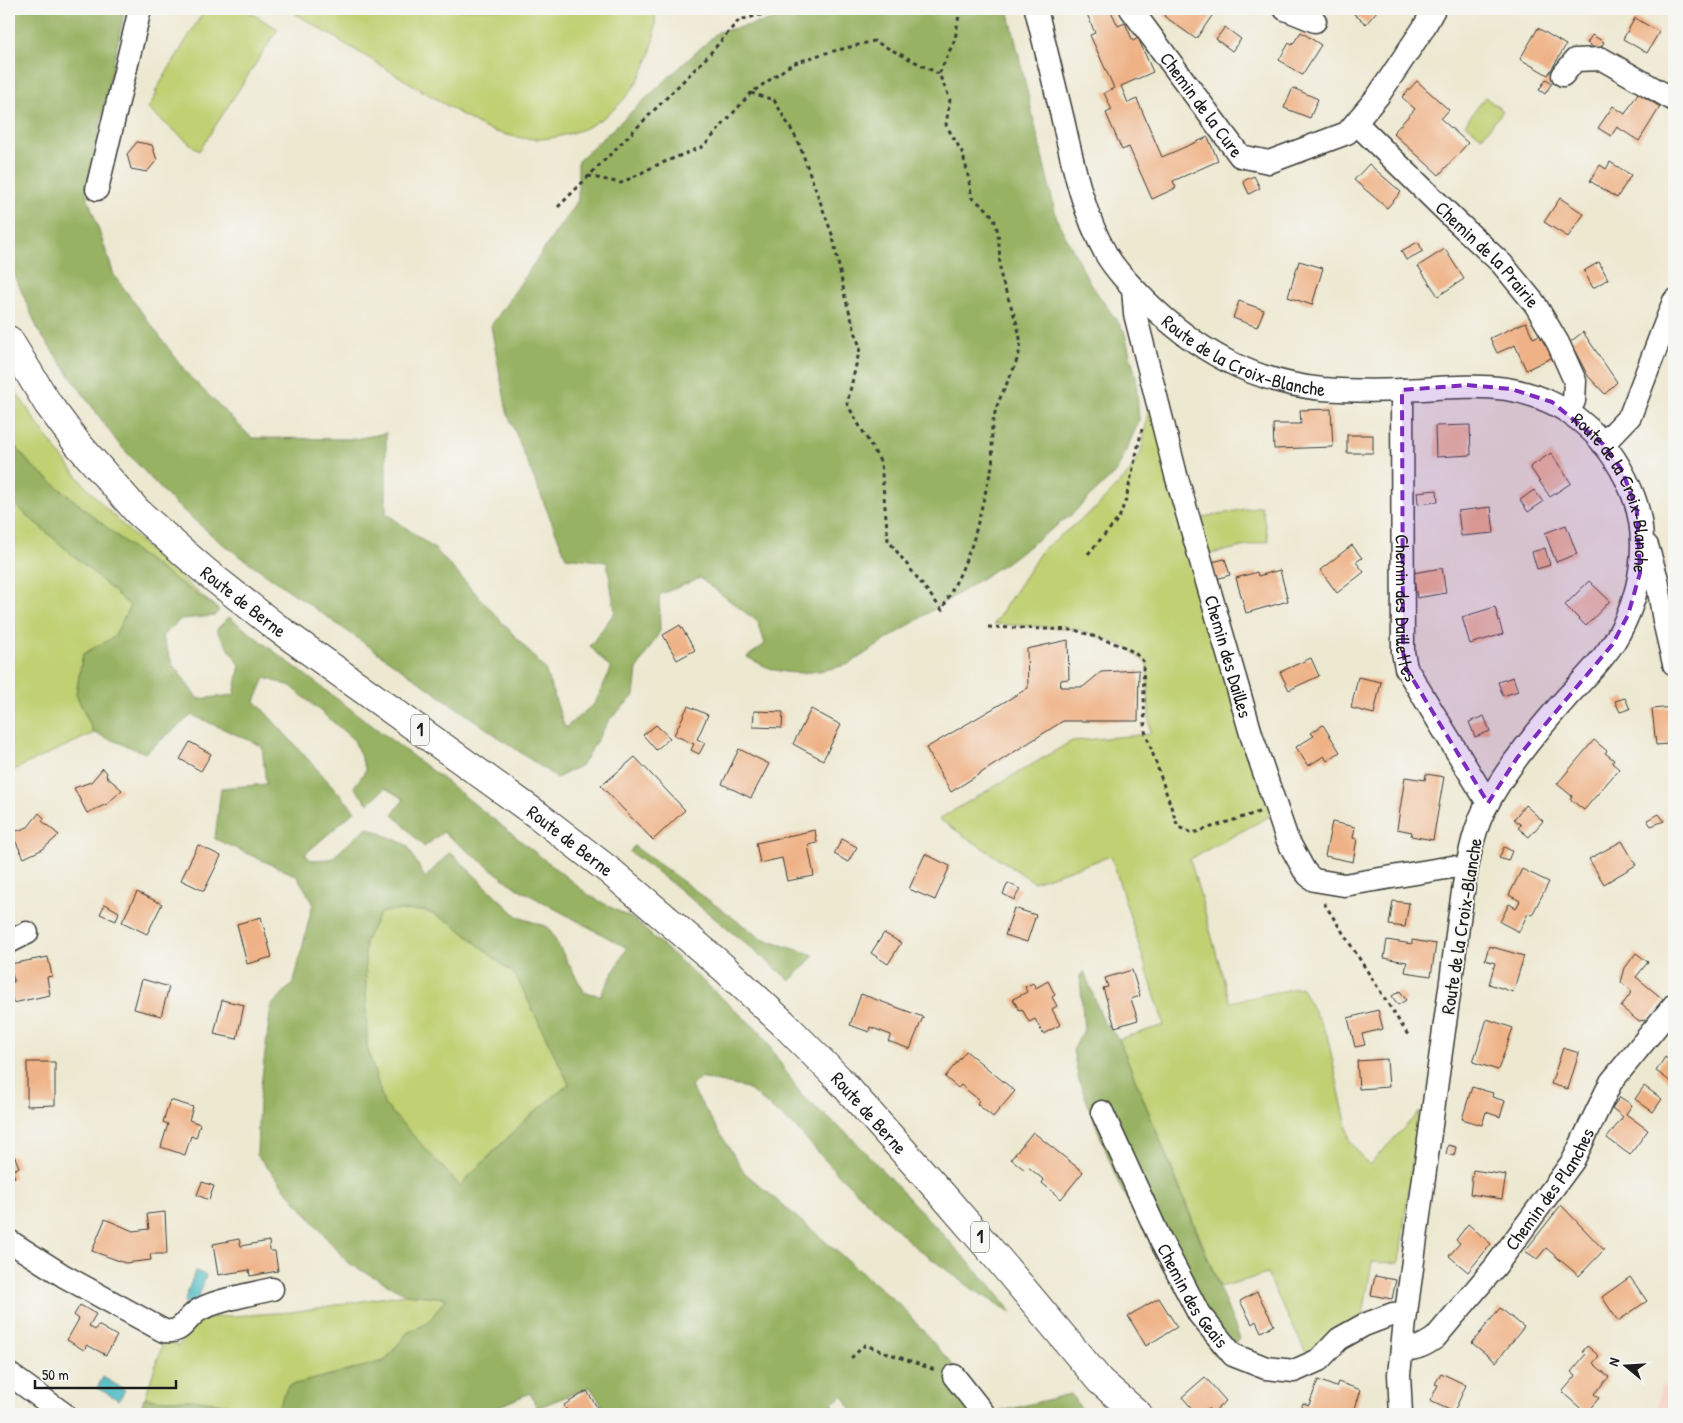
<svg xmlns="http://www.w3.org/2000/svg" width="1683" height="1423" viewBox="0 0 1683 1423" font-family="'Patrick Hand',sans-serif">
<rect width="100%" height="100%" fill="#f6f6f2"/>
<filter id="ink" filterUnits="userSpaceOnUse"><feTurbulence type="fractalNoise" baseFrequency=".02" numOctaves="2"/><feDisplacementMap in="SourceGraphic" scale="10" xChannelSelector="R" yChannelSelector="G"/><feConvolveMatrix kernelMatrix="1 2 1 2 8 2 1 2 1" color-interpolation-filters="sRGB"/></filter>
<filter id="wash" filterUnits="userSpaceOnUse"><feTurbulence type="fractalNoise" baseFrequency=".0096" numOctaves="4" result="noise"/><feDisplacementMap in="SourceGraphic" scale="20" xChannelSelector="R" yChannelSelector="G"/><feGaussianBlur stdDeviation="1.12" result="paint"/><feColorMatrix in="noise" values="0 0 0 0 0 0 0 0 0 0 0 0 0 0 0 0 0 1.4 0 .05"/><feComposite in="paint" operator="in"/></filter>
<g filter="url(#wash)">
<rect width="100%" height="100%" fill="#ede8d0"/>
<!-- built -->
<path fill="#f6d1c5" d="M1661 1385 1673 1391 1674 1388V1414H1656Z"/>
<!-- green -->
<g fill="#c0d072" stroke="#6e7647">
<path d="M205 9H244L278 29 199 151 148 109 157 93 155 92Z"/>
<path d="M288 9H655C659 60 630 108 583 129 569 134 553 139 538 139 518 139 501 134 482 127Z"/>
<path d="M1485 97 1503 111 1482 137 1465 124Z"/>
<path d="M9 380C28 411 49 442 73 471 115 523 168 567 219 610L139 554 30 464 9 439Z"/>
<path d="M1144 381 1272 815 1190 859 1230 1002 1301 987 1327 1035 1350 1141 1369 1165 1419 1112 1399 1263 1372 1262 1362 1321 1333 1333 1306 1353 1267 1274 1220 1287 1119 1039 1164 1025 1111 856 1034 882 939 819 1072 741 1150 734 1147 664 1125 646 1075 629 994 624 1042 550 1096 508 1128 474 1141 453 1148 412Z"/>
<path d="M9 500 89 569 130 606 114 637 83 654 76 694 94 733 9 772Z"/>
<path d="M1261 506 1269 541 1206 555 1198 518Z"/>
<path d="M395 910 426 911 452 923 516 976 569 1084 524 1121 460 1186 384 1104 367 1047 365 942 380 913Z"/>
<path d="M406 1294 446 1298 428 1323 407 1333 385 1361 288 1386 275 1414 201 1400H162L145 1398 164 1340 178 1346 202 1318 292 1312Z"/>
</g>
<!-- forest -->
<g fill="#98b264" stroke="#5a6740" fill-rule="evenodd">
<path d="M9 9H125L86 192 114 275 189 376 252 438 355 439 386 433V513L436 550 545 669 565 728 595 703 611 669 590 646 615 612 607 562 566 557 507 412 491 326 578 200V161L718 32 823 9H1008L1057 220 1090 283 1124 331 1136 377 1139 421 1117 471 1071 515 1013 558 849 664C824 671 797 677 772 669 763 666 755 661 747 657L765 644 758 622 700 578 659 595 660 631 637 669 634 696 609 720 582 765 557 778 220 542 172 501 118 443 39 332 9 262Z"/>
<path d="M9 439 30 464 139 554 219 610 214 616 181 619 162 636 173 665 198 699 234 695 240 665 216 630 229 617 444 780 590 896 633 919 760 1032 802 1096 852 1138 993 1288 1012 1313 974 1290 914 1246 840 1176 795 1127 747 1088 700 1078 691 1087 745 1173 902 1307 995 1413 1070 1394 1086 1414H854L843 1395 832 1403 839 1414H608L590 1387 537 1408 530 1393 480 1414H275L288 1386 385 1361 407 1333 428 1323 446 1298 406 1294 348 1263 257 1155 259 1101 271 1006 294 982 313 903 297 876 215 839 221 788 266 784 262 746 192 715 145 753 94 733 76 694 83 654 114 637 130 606 89 569 9 500ZM265 678 291 686 354 740 366 770 354 787 368 804 385 788 404 799 393 814 424 847 443 832 515 887 627 948 601 995 585 993 548 927 518 917 450 852 425 878 407 845 367 827 331 859 311 860 305 854 355 811 255 701ZM395 910 426 911 452 923 516 976 569 1084 524 1121 460 1186 384 1104 367 1047 365 942 380 913Z"/>
<path d="M634 846 762 939 814 955 791 981 674 885 630 852Z"/>
<path d="M1084 971 1104 1023 1119 1039 1240 1339 1214 1355 1120 1187 1079 1081 1073 1050 1084 1030 1080 976Z"/>
<path d="M144 1398 162 1400H201L273 1414H139Z"/>
</g>
<!-- water -->
<g fill="#4ab9c1" stroke="#336a6e">
<path d="M195 1271 206 1275 197 1302 184 1303Z"/>
<path d="M103 1377 125 1390 119 1400 97 1388Z"/>
</g>
<g id="blocks">
<!-- building -->
<g fill="#efb286">
<path d="M1085 9H1110L1118 26 1125 23 1133 41 1138 38 1153 72 1121 86 1128 103 1137 99 1162 157 1208 137 1218 161 1173 181 1176 188 1152 199 1129 147 1122 150 1106 113 1112 110 1104 93 1114 88 1090 35 1095 33Z"/>
<path d="M1169 9H1215L1216 10 1196 39 1164 16Z"/>
<path d="M1348 9H1374L1377 11 1366 24Z"/>
<path d="M1635 18 1659 32 1647 53 1623 39Z"/>
<path d="M1225 27 1241 39 1232 51 1216 39Z"/>
<path d="M1538 28 1566 45 1548 75 1520 59Z"/>
<path d="M1301 32 1321 45 1302 75 1279 60 1289 43 1292 45Z"/>
<path d="M1592 35 1604 42 1599 51 1587 43Z"/>
<path d="M1546 79 1552 83 1545 94 1539 90Z"/>
<path d="M1417 81 1449 110 1441 119 1468 143 1439 175 1393 133 1415 109 1402 97Z"/>
<path d="M1293 88 1318 99 1310 118 1284 108Z"/>
<path d="M1638 93 1660 107 1639 141 1617 127 1611 136 1598 128 1613 106 1625 114Z"/>
<path d="M137 142 152 145 157 160 147 172 131 169 127 154Z"/>
<path d="M1610 162 1631 175 1617 198 1590 181 1600 165 1606 169Z"/>
<path d="M1369 164 1401 192 1387 208 1354 180Z"/>
<path d="M1254 176 1260 188 1249 194 1243 181Z"/>
<path d="M1560 198 1584 214 1568 237 1544 222Z"/>
<path d="M1418 242 1423 251 1406 260 1401 251Z"/>
<path d="M1445 249 1464 279 1438 296 1418 266Z"/>
<path d="M1299 261 1323 268 1312 305 1288 297Z"/>
<path d="M1599 262 1608 279 1593 288 1584 271Z"/>
<path d="M1239 301 1264 310 1257 327 1233 318Z"/>
<path d="M1526 322 1533 338 1545 333 1555 356 1526 370 1515 345 1497 353 1490 338Z"/>
<path d="M1583 332 1617 382 1605 394 1588 376 1570 342Z"/>
<path d="M1331 409 1333 447 1274 449 1273 424H1301L1300 410Z"/>
<path d="M1470 425 1471 455 1436 457 1435 426Z"/>
<rect x="1347" y="435" width="26" height="18"/>
<path d="M1551 453 1571 483 1550 497 1530 467Z"/>
<path d="M1437 490 1438 502 1418 504 1417 492Z"/>
<path d="M1534 490 1543 502 1528 512 1520 500Z"/>
<path d="M1491 507 1494 533 1461 536 1458 511Z"/>
<path d="M1566 525 1577 554 1556 562 1545 533Z"/>
<path d="M1352 545 1362 558 1356 562 1364 572 1337 593 1320 570Z"/>
<path d="M1545 548 1550 565 1537 569 1532 552Z"/>
<path d="M1225 559 1230 575 1216 579 1212 562Z"/>
<path d="M1442 568 1446 593 1417 598 1413 573Z"/>
<path d="M1280 570 1288 601 1246 613 1236 578 1257 572 1258 576Z"/>
<path d="M1589 581 1610 601 1586 626 1565 605Z"/>
<path d="M1495 607 1503 634 1470 644 1462 617Z"/>
<path d="M680 625 695 650 677 660 663 635Z"/>
<path d="M1068 640 1069 679 1061 680 1060 687H1083L1101 672 1139 670 1138 721H1063L951 792 926 748 1028 688 1027 649Z"/>
<path d="M1311 658 1319 676 1289 690 1280 672Z"/>
<path d="M1358 677 1381 682 1374 714 1351 708Z"/>
<path d="M1513 677 1518 691 1503 696 1498 682Z"/>
<path d="M1625 698 1630 709 1620 712 1615 701Z"/>
<path d="M688 706 708 715 697 739 705 743 699 754 691 750 694 744 674 735Z"/>
<path d="M1674 707V762L1671 763 1668 744 1656 745 1652 709Z"/>
<path d="M811 709 841 725 823 760 793 744Z"/>
<path d="M754 711 783 712 782 728 753 727Z"/>
<path d="M1484 716 1490 731 1475 737 1469 722Z"/>
<path d="M656 725 670 738 656 750 643 735Z"/>
<path d="M1323 725 1340 752 1327 761 1324 756 1308 766 1296 747 1314 736 1311 733Z"/>
<path d="M1594 740 1607 751 1605 753 1614 760 1612 763 1619 769 1584 810 1570 799 1572 796 1557 784Z"/>
<path d="M190 742 211 754 201 771 180 759Z"/>
<path d="M739 749 769 764 751 798 722 784Z"/>
<path d="M635 757 685 810 653 840 601 786Z"/>
<path d="M103 768 107 773 106 776 122 790 107 804 87 813 74 788 91 782Z"/>
<path d="M1426 774 1444 777 1433 840 1411 836 1412 832 1397 829 1405 777 1425 780Z"/>
<path d="M1525 805 1543 821 1529 837 1518 828 1521 825 1514 819Z"/>
<path d="M39 813 44 818 42 821 59 835 43 849 24 858 11 833 28 827Z"/>
<path d="M1659 814 1664 821 1651 826 1647 820Z"/>
<path d="M1332 822 1355 827 1353 838 1357 839 1353 862 1325 856Z"/>
<path d="M815 830 817 843 808 845 814 876 787 881 782 858 760 863 756 843Z"/>
<path d="M842 839 857 847 848 862 834 854Z"/>
<path d="M1622 841 1636 865 1604 884 1589 859Z"/>
<path d="M198 845 221 856 204 891 181 880Z"/>
<path d="M1504 847 1512 851 1508 861 1499 858Z"/>
<path d="M925 854 950 866 935 900 909 889Z"/>
<path d="M1522 869 1549 882 1532 915 1528 913 1519 932 1500 922 1509 904 1516 908 1520 901 1509 895Z"/>
<path d="M1008 883 1020 889 1014 900 1003 894Z"/>
<path d="M137 892 162 904 147 934 122 922Z"/>
<path d="M1393 901 1409 903 1405 927 1389 925Z"/>
<path d="M105 904 119 912 116 921 100 914Z"/>
<path d="M1014 908 1036 915 1027 942 1005 935Z"/>
<path d="M261 917 272 957 247 964 237 924Z"/>
<path d="M884 933 901 943 888 964 871 953Z"/>
<path d="M1387 940 1412 944V940L1436 944 1431 976 1405 972 1407 962 1384 958Z"/>
<path d="M1489 946 1524 956 1513 992 1489 984 1495 963 1485 960Z"/>
<path d="M1636 953 1648 962 1636 977 1664 1000 1647 1020 1638 1021 1621 1007 1632 991 1621 982 1625 968Z"/>
<path d="M48 957 52 976 47 977 50 995 13 1003 9 983 14 982 10 964Z"/>
<path d="M1132 970 1140 996 1131 999 1138 1020 1115 1027 1103 988 1108 987 1105 978Z"/>
<path d="M142 979 169 987 161 1016 134 1009Z"/>
<path d="M1048 981 1055 995 1052 997 1057 1006 1052 1009 1060 1025 1043 1034 1035 1019 1029 1022 1022 1009 1019 1010 1013 999 1027 992 1025 987 1033 983 1036 988Z"/>
<path d="M1400 991 1406 1000 1398 1005 1392 996Z"/>
<path d="M861 994 923 1017 910 1049 888 1041 891 1035 870 1027 869 1032 850 1025Z"/>
<path d="M222 1000 244 1005 237 1039 214 1034Z"/>
<path d="M1378 1010 1383 1029 1362 1034 1365 1045 1355 1047 1348 1018Z"/>
<path d="M1487 1019 1513 1028 1498 1070 1473 1062Z"/>
<path d="M1563 1048 1579 1053 1568 1089 1551 1084Z"/>
<path d="M966 1051 1015 1091 993 1117 977 1104 979 1100 961 1085 958 1088 945 1077Z"/>
<path d="M1665 1057 1674 1064V1084L1656 1071Z"/>
<path d="M1387 1059 1389 1087 1359 1089 1357 1061Z"/>
<path d="M27 1062H55V1105L27 1106Z"/>
<path d="M1644 1086 1662 1099 1653 1112 1635 1099Z"/>
<path d="M1472 1087 1493 1093 1492 1097 1505 1101 1500 1117 1486 1112 1482 1125 1462 1119Z"/>
<path d="M1620 1097 1632 1105 1626 1114 1648 1130 1630 1155 1607 1138 1623 1117 1612 1108Z"/>
<path d="M170 1100 193 1107 189 1120 200 1124 196 1138 191 1136 185 1155 161 1147 168 1124 163 1122Z"/>
<path d="M1033 1132 1083 1172 1061 1199 1042 1183 1044 1180 1028 1167 1025 1170 1011 1159Z"/>
<path d="M1448 1145 1456 1147 1454 1156 1446 1154Z"/>
<path d="M14 1155 19 1167 12 1171 15 1177 9 1180V1157Z"/>
<path d="M1473 1170 1506 1175 1502 1199 1470 1194Z"/>
<path d="M202 1182 214 1186 209 1200 197 1195Z"/>
<path d="M1561 1205 1604 1250 1579 1276 1546 1248 1537 1259 1525 1251Z"/>
<path d="M165 1212 167 1254H150L151 1260 125 1263 92 1251 105 1219 133 1231 149 1229 147 1214Z"/>
<path d="M1468 1224 1491 1244 1468 1272 1449 1256 1460 1243 1456 1240Z"/>
<path d="M239 1239 241 1246 269 1241 270 1251H275L278 1271 250 1276 249 1270 218 1275 213 1244Z"/>
<path d="M1375 1276 1396 1280 1392 1299 1371 1295Z"/>
<path d="M1630 1277 1647 1301 1618 1321 1602 1297Z"/>
<path d="M1257 1292 1274 1325 1261 1332 1256 1321 1252 1324 1240 1301Z"/>
<path d="M1159 1298 1177 1327 1146 1346 1128 1316Z"/>
<path d="M80 1305 96 1314 89 1326 95 1330 98 1325 117 1336 106 1355 87 1345 84 1350 67 1340 79 1319 74 1315Z"/>
<path d="M1500 1308 1524 1327 1496 1362 1472 1343Z"/>
<path d="M1587 1346 1599 1356 1593 1363 1609 1377 1594 1394 1599 1398 1586 1413 1562 1392 1576 1376 1571 1372 1585 1355 1582 1352Z"/>
<path d="M1441 1373 1466 1385 1454 1412 1430 1401 1438 1385 1435 1384Z"/>
<path d="M1205 1377 1226 1401 1212 1413 1208 1408 1201 1414H1197L1182 1397Z"/>
<path d="M1318 1380 1336 1387 1338 1382 1361 1390 1353 1414H1330L1324 1412V1414H1299L1303 1403 1309 1405Z"/>
<path d="M587 1391 601 1414H569L564 1405Z"/>
</g>
</g>
</g>
<g filter="url(#ink)">
<use href="#blocks" fill-opacity="0" stroke="#3b3b37" stroke-width="1"/>
<g fill="none" stroke-linecap="round" stroke-linejoin="round">
<!-- minor casing -->
<g stroke="#3b3b37" stroke-width="25">
<g id="minor">
<path id="s1" d="M1036 9C1045 46 1054 83 1063 120 1073 165 1083 213 1106 254 1116 271 1132 287 1146 301 1196 350 1252 382 1323 389 1350 391 1376 391 1403 390 1468 387 1524 377 1579 420 1602 438 1620 464 1631 490 1652 539 1641 598 1614 642 1602 661 1584 679 1568 696 1540 728 1510 763 1489 801 1474 826 1469 856 1464 885 1459 917 1455 949 1451 981 1435 1091 1421 1202 1406 1313L1399 1374 1401 1414"/>
<path id="s2" d="M1131 9 1240 156 1269 162 1347 133 1378 96 1423 29 1434 9"/>
<path d="M1285 9 1315 21"/>
<path d="M1563 75 1575 60 1602 59 1674 100"/>
<path id="s3" d="M1356 123 1454 219 1502 264 1535 304 1558 343 1575 381 1574 401 1568 412"/>
<path d="M97 189 140 9"/>
<path id="s4" d="M1133 288 1135 314 1176 475 1252 737 1287 839 1304 870 1308 875 1314 880 1344 885 1452 867"/>
<path id="s5" d="M1402 390 1403 652 1406 668 1488 803"/>
<path d="M1603 444 1630 416 1674 301"/>
<path d="M1647 546 1657 579 1664 621 1674 664"/>
<path d="M9 942 27 933"/>
<path id="s6" d="M1102 1112 1161 1241 1199 1314 1233 1355 1266 1368 1294 1371 1319 1360 1339 1339 1364 1325 1393 1314 1406 1313"/>
<path d="M9 1241 64 1276 164 1331C183 1333 183 1322 196 1312 210 1301 253 1294 272 1289"/>
<path id="s7" d="M1402 1350C1416 1349 1424 1346 1435 1338L1495 1267 1573 1161 1611 1082 1674 1005"/>
<path d="M9 1374 64 1414"/>
<path d="M954 1376 984 1414"/>
</g>
</g>
<!-- major casing -->
<g stroke="#3b3b37" stroke-width="30">
<g id="major">
<path id="s8" d="M9 340 48 404 77 443 137 511 175 545 205 571 276 627 539 816 611 872 724 968 783 1023 838 1078 940 1192 999 1260 1100 1381 1138 1414"/>
</g>
</g>
<!-- path -->
<g stroke="#3b3b37" stroke-width="3" stroke-dasharray="4 4" stroke-linecap="butt">
<path d="M751 93 774 100 798 141 833 237 845 297 860 348 847 404 881 463 888 540 942 610 961 572 973 542 992 466C994 449 989 433 994 417 999 393 1015 373 1020 349 1023 330 1006 297 1001 276 998 258 1002 227 990 213 986 207 978 203 972 198L967 170 962 152 946 125 950 99 939 74 955 39 960 9"/>
<path d="M588 176 621 183 657 165 704 146 751 93 792 64 822 54 874 41 939 74"/>
<path d="M558 207 706 58 739 20 785 9"/>
<path d="M1088 554 1119 518 1126 499 1142 429"/>
<path d="M988 627 1075 630 1125 647 1136 654 1143 661 1145 731 1178 827 1193 833 1259 812"/>
<path d="M1324 903 1408 1035"/>
<path d="M851 1358 865 1345 935 1370"/>
</g>
<!-- minor -->
<use href="#minor" stroke="#fff" stroke-width="22"/>
<!-- major -->
<use href="#major" stroke="#fff" stroke-width="28"/>
</g>
</g>
<!-- marked area -->
<path fill="#7b2cbf" fill-opacity="0.2" stroke="#7b2cbf" stroke-width="4" stroke-dasharray="10 6" stroke-linejoin="round" d="M1467 385 1511 389 1552 402 1603 444 1622 470 1637 511 1640 573 1628 615 1612 645 1517 758 1488 803 1406 668 1403 652 1402 390Z"/>
<g text-anchor="middle" stroke-width="4" stroke-linejoin="round" paint-order="stroke">
<!-- shield labels -->
<g fill="#f6f6f2" stroke="#5d5d5c" stroke-width="1">
<rect x="411" y="714.5" width="18" height="31" rx="4"/>
<rect x="971" y="1221.5" width="18" height="31" rx="4"/>
</g>
<g font-size="18" font-weight="bold" fill="#1c1c1c">
<text x="420" y="736">1</text>
<text x="980" y="1243">1</text>
</g>
<!-- street labels -->
<g font-size="19" fill="#1c1c1c" stroke="#f6f6f2">
<text dy="7" stroke="none"><textPath href="#s2" startOffset="119">Chemin de la Cure</textPath></text>
<text dy="7" stroke="none"><textPath href="#s3" startOffset="186">Chemin de la Prairie</textPath></text>
<text dy="7" stroke="none"><textPath href="#s1" startOffset="432">Route de la Croix-Blanche</textPath></text>
<text dy="7" stroke="none"><textPath href="#s1" startOffset="866">Route de la Croix-Blanche</textPath></text>
<text dy="7" stroke="none"><textPath href="#s8" startOffset="354">Route de Berne</textPath></text>
<text dy="7" stroke="none"><textPath href="#s5" startOffset="218">Chemin des Daillettes</textPath></text>
<text dy="7" stroke="none"><textPath href="#s4" startOffset="381">Chemin des Dailles</textPath></text>
<text dy="7" stroke="none"><textPath href="#s8" startOffset="759">Route de Berne</textPath></text>
<text transform="translate(1461 926) rotate(-81)" y="7">Route de la Croix-Blanche</text>
<text dy="7" stroke="none"><textPath href="#s8" startOffset="1164">Route de Berne</textPath></text>
<text dy="7" stroke="none"><textPath href="#s7" startOffset="224">Chemin des Planches</textPath></text>
<text dy="7" stroke="none"><textPath href="#s6" startOffset="205">Chemin des Geais</textPath></text>
</g>
</g>
<!-- margin -->
<rect width="1683" height="1423" fill="none" stroke="#f6f6f2" stroke-width="30"/>
<!-- north arrow -->
<g transform="translate(1626 1366) rotate(288)" stroke="#f6f6f2" stroke-width="4" paint-order="stroke">
<path d="M0-4L9 19L0 12L-9 19Z" fill="#1c1c1c"/>
<text y="-8" font-size="14" font-weight="bold" text-anchor="middle" fill="#1c1c1c">N</text>
</g>
<!-- scale -->
<path d="M35 1380v8h141v-8" fill="none" stroke="#1c1c1c" stroke-width="2.5"/>
<text x="42" y="1380" font-size="15" fill="#1c1c1c" stroke="#f6f6f2" stroke-width="4" paint-order="stroke">50 m</text>
</svg>
